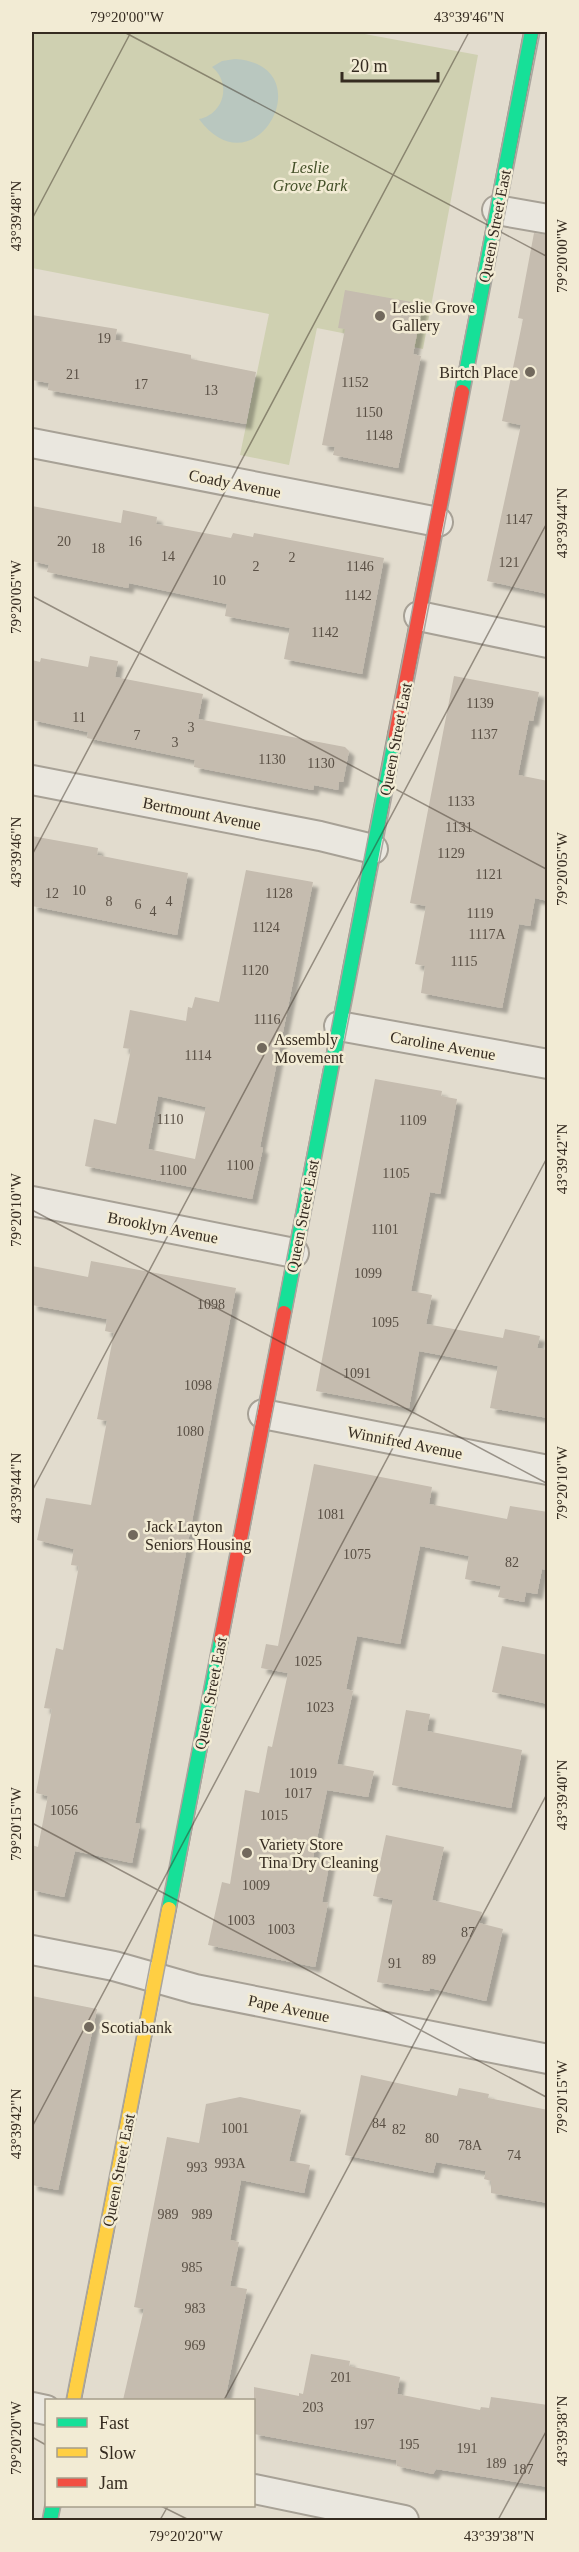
<svg xmlns="http://www.w3.org/2000/svg" width="579" height="2552" viewBox="0 0 579 2552" font-family="Georgia,serif">
<defs>
<filter id="shadow"><feDropShadow dx="5.5" dy="5.5" stdDeviation="1.5" flood-color="#0004"/></filter>
</defs>
<rect width="100%" height="100%" fill="#e2dcce"/>
<!-- green -->
<path fill="#cfd0b1" d="M32 32H354L478 55 423 349 317 328 289 465 240 455 269 314 32 268Z"/>
<!-- water -->
<path fill="#b9c7bf" d="M235 59C325 65 255 195 199 119 224 114 232 83 212 67L222 61Z"/>
<!-- building -->
<g fill="#c5bcaf" fill-rule="evenodd" filter="url(#shadow)">
<path d="M534 233 548 235V594L487 581 521 425 502 421 523 319 518 318Z"/>
<path d="M345 290 423 304 413 354 421 356 398 468 333 455 335 447 322 445 345 329 338 328Z"/>
<path d="M32 315 117 329 115 340 191 355V359L256 372 246 424 48 390 49 383 32 380Z"/>
<path d="M32 506 121 523 123 510 157 517 156 524 231 538 233 533 253 537 254 533 384 558 362 674 284 659 290 628 225 616 227 604 129 583 128 588 47 572 49 565 32 561Z"/>
<path d="M90 656 118 661 115 677 203 694 198 719 345 747 349 751 343 782H339L338 790 314 785 313 790 194 767 195 760 87 738 88 732 32 720V660L40 662 41 658 88 667Z"/>
<path d="M454 676 539 692 533 721 529 720 518 775 548 781V901L535 898 530 926 519 924 502 1008 421 993 425 966 415 964 426 906 410 903Z"/>
<path d="M32 836 98 848 97 855 188 873 177 935 32 906Z"/>
<path d="M246 870 313 882 260 1147 263 1148 252 1199 85 1166 94 1119 116 1124 131 1049 123 1048 130 1010 186 1021 188 1007 192 1008 195 997 219 1002ZM158 1096 206 1107 195 1159 148 1149Z"/>
<path d="M375 1079 442 1091 441 1096 457 1099 440 1194 430 1192 411 1291 432 1295 426 1324 503 1338 505 1329 540 1336 537 1348 548 1350V1418L490 1408 498 1366 419 1351 409 1408 316 1391Z"/>
<path d="M91 1261 236 1288 135 1823 140 1824 132 1863 75 1851 64 1897 32 1890V1845L38 1847 48 1796 36 1793 52 1709 44 1708 56 1648 63 1650 79 1566 71 1565 74 1549 37 1540 46 1498 91 1505 107 1421 97 1419 114 1333 105 1331 107 1319 32 1305V1266L88 1277Z"/>
<path d="M314 1464 432 1487 429 1504 507 1519 510 1506 548 1512V1570L542 1569 537 1594 526 1592 524 1602 498 1597 501 1586 465 1579 469 1556 420 1546 400 1644 357 1636 346 1689 353 1691 337 1764 374 1771 368 1797 327 1790 313 1858 330 1861 322 1902 328 1903 315 1967 208 1945 222 1882 230 1884 245 1790 259 1793 268 1746 272 1747 288 1673 261 1668 266 1644 278 1646Z"/>
<path d="M502 1646 548 1655V1704L492 1692Z"/>
<path d="M406 1710 430 1714 427 1731 522 1750 511 1808 392 1785Z"/>
<path d="M386 1835 444 1847 432 1900 482 1912 479 1923 503 1929 486 2001 430 1988 429 1991 377 1982 393 1900 373 1896Z"/>
<path d="M32 1996 97 2009 58 2190 32 2185Z"/>
<path d="M361 2075 457 2096 459 2088 489 2094 488 2098 548 2110V2203L491 2193V2181L484 2179 486 2171 436 2162 433 2173 345 2155Z"/>
<path d="M240 2097 301 2110 289 2161 310 2165 304 2193 241 2180 230 2240 239 2242 230 2286 247 2289 225 2400H123L144 2309 134 2307 167 2137 199 2143 206 2104Z"/>
<path d="M311 2354 350 2361 349 2366 400 2377 397 2394 480 2410 481 2407 489 2408 491 2397 548 2405V2487L436 2469 433 2474 397 2466 396 2460 254 2434V2387L299 2396V2393L303 2394Z"/>
</g>
<g fill="none" stroke-linecap="round" stroke-linejoin="round">
<!-- street casing -->
<g stroke="#a7a196" stroke-width="32">
<g id="street">
<path d="M497 210 548 219"/>
<path d="M32 443 438 522"/>
<path d="M419 616 548 643"/>
<path d="M32 780 320 836 373 849"/>
<path d="M339 1026 548 1064"/>
<path d="M32 1201 294 1253"/>
<path d="M263 1414 548 1470"/>
<path d="M32 1950 114 1966 195 1989 548 2059"/>
<path d="M32 2407 46 2410"/>
<path d="M254 2489 404 2520"/>
</g>
</g>
<!-- fast casing -->
<g stroke="#979186" stroke-width="16">
<g id="fast">
<path d="M462 392 531 32"/>
<path d="M284 1313 395 734"/>
<path d="M169 1909 221 1639"/>
<path d="M50 2520 53 2506"/>
</g>
</g>
<!-- slow casing -->
<g stroke="#979186" stroke-width="16">
<path id="slow" d="M74 2400 169 1909"/>
</g>
<!-- jam casing -->
<g stroke="#979186" stroke-width="16">
<g id="jam">
<path d="M395 734 462 392"/>
<path d="M221 1639 284 1313"/>
</g>
</g>
<!-- street -->
<use href="#street" stroke="#eae7df" stroke-width="28"/>
<!-- fast -->
<use href="#fast" stroke="#16e098" stroke-width="14"/>
<!-- slow -->
<use href="#slow" stroke="#ffcf43" stroke-width="14"/>
<!-- jam -->
<use href="#jam" stroke="#f24e42" stroke-width="14"/>
<!-- tram -->
<g stroke="#aaa69f" stroke-width="1.5">
<path d="M66 2400 524 32"/>
<path d="M81 2400 540 32"/>
<path d="M42 2520 46 2499"/>
<path d="M58 2520 61 2506"/>
</g>
</g>
<!-- ticks -->
<path fill="none" stroke="#352b20" stroke-width="1.5" stroke-opacity="0.45" d="M124 32 548 257M32 219 131 32M32 596 548 870M32 855 469 32M32 1210 548 1484M32 1491 548 521M32 1823 548 2098M32 2127 548 1156M224 2400 548 1792M32 2437 46 2445M161 2506 189 2520M160 2520 168 2506M498 2520 548 2428"/>
<!-- markers -->
<g fill="#72695d" stroke="#f2ebd4" stroke-width="2">
<circle cx="380" cy="316" r="6"/>
<circle cx="530" cy="372" r="6"/>
<circle cx="262" cy="1048" r="6"/>
<circle cx="133" cy="1535" r="6"/>
<circle cx="247" cy="1853" r="6"/>
<circle cx="89" cy="2027" r="6"/>
</g>
<g text-anchor="middle" stroke-width="5" stroke-linejoin="round" paint-order="stroke">
<!-- number labels -->
<g font-size="14" fill="#594f44">
<text x="104" y="343">19</text>
<text x="73" y="379">21</text>
<text x="355" y="387">1152</text>
<text x="141" y="389">17</text>
<text x="211" y="395">13</text>
<text x="369" y="417">1150</text>
<text x="379" y="440">1148</text>
<text x="519" y="524">1147</text>
<text x="64" y="546">20</text>
<text x="135" y="546">16</text>
<text x="98" y="553">18</text>
<text x="168" y="561">14</text>
<text x="292" y="562">2</text>
<text x="509" y="567">121</text>
<text x="256" y="571">2</text>
<text x="360" y="571">1146</text>
<text x="219" y="585">10</text>
<text x="358" y="600">1142</text>
<text x="325" y="637">1142</text>
<text x="480" y="708">1139</text>
<text x="79" y="722">11</text>
<text x="191" y="732">3</text>
<text x="484" y="739">1137</text>
<text x="137" y="740">7</text>
<text x="175" y="747">3</text>
<text x="272" y="764">1130</text>
<text x="321" y="768">1130</text>
<text x="461" y="806">1133</text>
<text x="459" y="832">1131</text>
<text x="451" y="858">1129</text>
<text x="489" y="879">1121</text>
<text x="79" y="895">10</text>
<text x="52" y="898">12</text>
<text x="279" y="898">1128</text>
<text x="109" y="906">8</text>
<text x="169" y="906">4</text>
<text x="138" y="909">6</text>
<text x="153" y="916">4</text>
<text x="480" y="918">1119</text>
<text x="266" y="932">1124</text>
<text x="487" y="939">1117A</text>
<text x="464" y="966">1115</text>
<text x="255" y="975">1120</text>
<text x="267" y="1024">1116</text>
<text x="198" y="1060">1114</text>
<text x="170" y="1124">1110</text>
<text x="413" y="1125">1109</text>
<text x="240" y="1170">1100</text>
<text x="173" y="1175">1100</text>
<text x="396" y="1178">1105</text>
<text x="385" y="1234">1101</text>
<text x="368" y="1278">1099</text>
<text x="211" y="1309">1098</text>
<text x="385" y="1327">1095</text>
<text x="357" y="1378">1091</text>
<text x="198" y="1390">1098</text>
<text x="190" y="1436">1080</text>
<text x="331" y="1519">1081</text>
<text x="357" y="1559">1075</text>
<text x="512" y="1567">82</text>
<text x="308" y="1666">1025</text>
<text x="320" y="1712">1023</text>
<text x="303" y="1778">1019</text>
<text x="298" y="1798">1017</text>
<text x="64" y="1815">1056</text>
<text x="274" y="1820">1015</text>
<text x="256" y="1890">1009</text>
<text x="241" y="1925">1003</text>
<text x="281" y="1934">1003</text>
<text x="468" y="1937">87</text>
<text x="429" y="1964">89</text>
<text x="395" y="1968">91</text>
<text x="379" y="2128">84</text>
<text x="235" y="2133">1001</text>
<text x="399" y="2134">82</text>
<text x="432" y="2143">80</text>
<text x="470" y="2150">78A</text>
<text x="514" y="2160">74</text>
<text x="230" y="2168">993A</text>
<text x="197" y="2172">993</text>
<text x="168" y="2219">989</text>
<text x="202" y="2219">989</text>
<text x="192" y="2272">985</text>
<text x="195" y="2313">983</text>
<text x="195" y="2350">969</text>
<text x="341" y="2382">201</text>
<text x="313" y="2412">203</text>
<text x="364" y="2429">197</text>
<text x="409" y="2449">195</text>
<text x="467" y="2453">191</text>
<text x="496" y="2468">189</text>
<text x="523" y="2474">187</text>
</g>
<!-- park labels -->
<g font-size="16" font-style="italic" fill="#445028" stroke="#f2ebd4">
<text x="310" y="173">Leslie<tspan x="310" dy="18">Grove Park</tspan></text>
</g>
<!-- street labels -->
<g font-size="16" fill="#352b20" stroke="#f2ebd4">
<text transform="translate(494 226) rotate(-79)" y="6">Queen Street East</text>
<text transform="translate(235 483) rotate(11)" y="6">Coady Avenue</text>
<text transform="translate(395 739) rotate(-79)" y="6">Queen Street East</text>
<text transform="translate(202 813) rotate(11)" y="6">Bertmount Avenue</text>
<text transform="translate(443 1045) rotate(10)" y="6">Caroline Avenue</text>
<text transform="translate(302 1216) rotate(-79)" y="6">Queen Street East</text>
<text transform="translate(163 1227) rotate(11)" y="6">Brooklyn Avenue</text>
<text transform="translate(405 1442) rotate(11)" y="6">Winnifred Avenue</text>
<text transform="translate(210 1693) rotate(-79)" y="6">Queen Street East</text>
<text transform="translate(289 2008) rotate(12)" y="6">Pape Avenue</text>
<text transform="translate(118 2170) rotate(-79)" y="6">Queen Street East</text>
</g>
<!-- poi labels -->
<g font-size="16" fill="#352b20" stroke="#f2ebd4" text-anchor="start">
<text x="392" y="313">Leslie Grove<tspan x="392" dy="18">Gallery</tspan></text>
<text x="518" y="378" text-anchor="end">Birtch Place</text>
<text x="274" y="1045">Assembly<tspan x="274" dy="18">Movement</tspan></text>
<text x="145" y="1532">Jack Layton<tspan x="145" dy="18">Seniors Housing</tspan></text>
<text x="259" y="1850">Variety Store<tspan x="259" dy="18">Tina Dry Cleaning</tspan></text>
<text x="101" y="2033">Scotiabank</text>
</g>
</g>
<!-- border -->
<rect width="579" height="2552" fill="none" stroke="#f2ebd4" stroke-width="66"/>
<!-- legend -->
<rect x="45" y="2399" width="210" height="108" fill="#f2ebd4" stroke="#a69e8c" stroke-width="1.5"/>
<rect x="57" y="2418" width="30" height="9" fill="#16e098" stroke="#a69e8c" stroke-width="1.5"/>
<text x="99" y="2429" font-size="18" fill="#352b20">Fast</text>
<rect x="57" y="2448" width="30" height="9" fill="#ffcf43" stroke="#a69e8c" stroke-width="1.5"/>
<text x="99" y="2459" font-size="18" fill="#352b20">Slow</text>
<rect x="57" y="2478" width="30" height="9" fill="#f24e42" stroke="#a69e8c" stroke-width="1.5"/>
<text x="99" y="2489" font-size="18" fill="#352b20">Jam</text>
<!-- scale -->
<path d="M342 72v9h96v-9" fill="none" stroke="#352b20" stroke-width="3"/>
<text x="351" y="72" font-size="18" fill="#352b20" stroke="#f2ebd4" stroke-width="4.5" paint-order="stroke">20 m</text>
<rect x="33" y="33" width="513" height="2486" fill="none" stroke="#352b20" stroke-width="2"/>
<g font-size="15" text-anchor="middle" fill="#352b20">
<text x="127" y="22">79°20'00"W</text>
<text x="469" y="22">43°39'46"N</text>
<text transform="translate(16 216) rotate(-90)" y="5">43°39'48"N</text>
<text transform="translate(562 256) rotate(-90)" y="5">79°20'00"W</text>
<text transform="translate(562 523) rotate(-90)" y="5">43°39'44"N</text>
<text transform="translate(16 597) rotate(-90)" y="5">79°20'05"W</text>
<text transform="translate(16 852) rotate(-90)" y="5">43°39'46"N</text>
<text transform="translate(562 869) rotate(-90)" y="5">79°20'05"W</text>
<text transform="translate(562 1159) rotate(-90)" y="5">43°39'42"N</text>
<text transform="translate(16 1210) rotate(-90)" y="5">79°20'10"W</text>
<text transform="translate(562 1483) rotate(-90)" y="5">79°20'10"W</text>
<text transform="translate(16 1488) rotate(-90)" y="5">43°39'44"N</text>
<text transform="translate(562 1795) rotate(-90)" y="5">43°39'40"N</text>
<text transform="translate(16 1824) rotate(-90)" y="5">79°20'15"W</text>
<text transform="translate(562 2097) rotate(-90)" y="5">79°20'15"W</text>
<text transform="translate(16 2124) rotate(-90)" y="5">43°39'42"N</text>
<text transform="translate(562 2431) rotate(-90)" y="5">43°39'38"N</text>
<text transform="translate(16 2438) rotate(-90)" y="5">79°20'20"W</text>
<text x="186" y="2541">79°20'20"W</text>
<text x="499" y="2541">43°39'38"N</text>
</g>
</svg>
